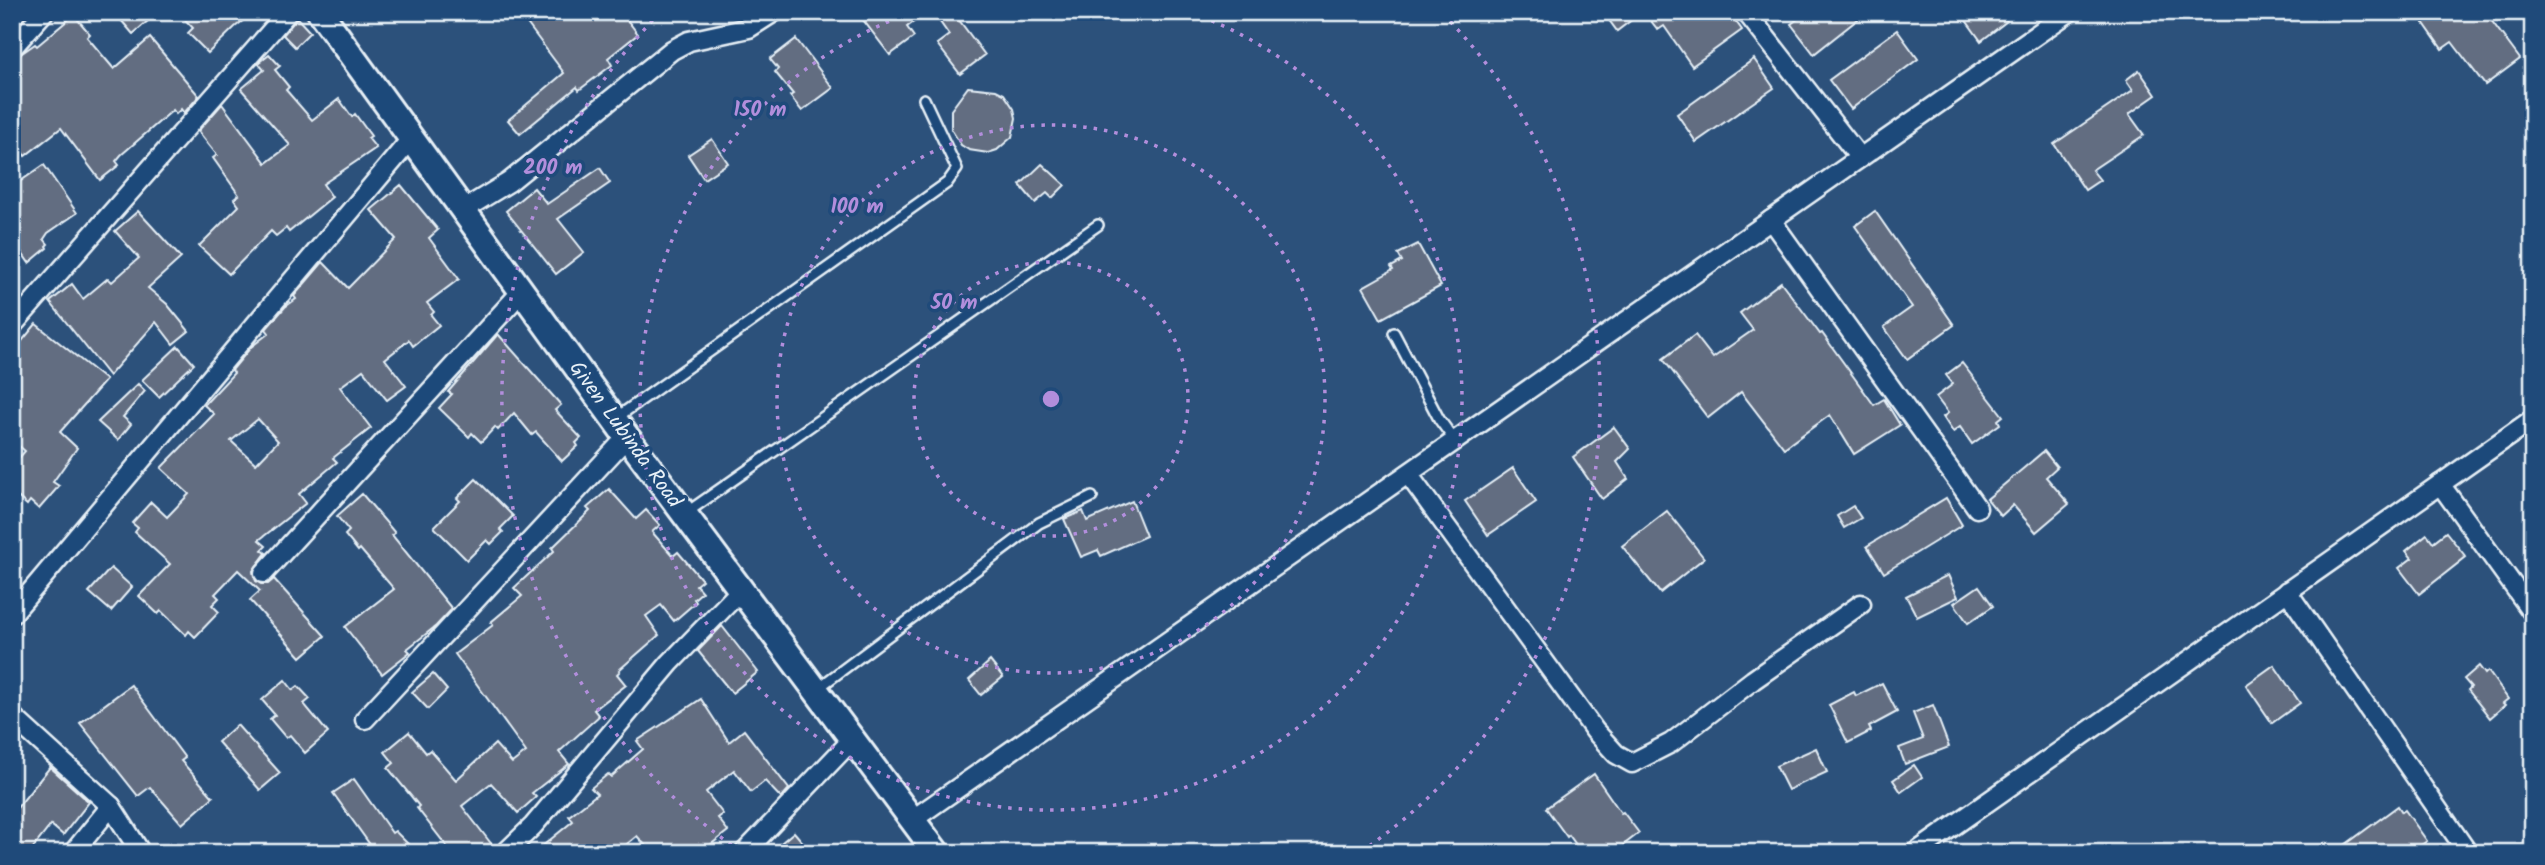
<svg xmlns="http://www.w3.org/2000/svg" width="2545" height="865" viewBox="0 0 2545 865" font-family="Kalam,sans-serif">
<rect width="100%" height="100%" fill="#2c517b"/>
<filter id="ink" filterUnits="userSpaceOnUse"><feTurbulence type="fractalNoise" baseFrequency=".0143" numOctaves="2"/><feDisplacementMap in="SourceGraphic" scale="14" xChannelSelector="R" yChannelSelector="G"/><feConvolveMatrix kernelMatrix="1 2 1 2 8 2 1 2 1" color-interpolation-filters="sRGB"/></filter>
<g filter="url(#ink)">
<!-- building -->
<g fill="#626d81" stroke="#e8f1f8" stroke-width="2" fill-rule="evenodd">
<path d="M114 12H158L133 34Z"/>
<path d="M178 12H254L235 27 208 53 188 33 193 28Z"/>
<path d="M530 12H621L638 34 608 58 612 65 579 90 577 87 520 134 508 120 564 73 523 18Z"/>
<path d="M857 12H927L907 27 914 37 890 55Z"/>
<path d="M933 12H953L985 55 960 74 937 44 949 35Z"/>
<path d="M1603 12H1642L1617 31Z"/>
<path d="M1644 12H1729L1742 30 1692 66 1664 26 1658 30Z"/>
<path d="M1807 12H1867L1814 54 1791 24Z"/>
<path d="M1960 12H2001L2007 21 1981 41Z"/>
<path d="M2436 12H2485L2520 59 2485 85 2452 42 2442 49 2423 22Z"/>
<path d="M74 15 90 34 87 37 114 69 150 38 199 96 184 113 181 109 176 114 173 110 121 155 116 161 119 165 100 180 61 128 25 156 12 140V60L35 44 37 46Z"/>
<path d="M297 18 310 32 295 47 283 35Z"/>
<path d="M1897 30 1918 59 1851 109 1829 80Z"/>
<path d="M796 39 833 88 802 111 790 96 793 94 775 72 778 69 770 59Z"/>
<path d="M269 54 280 66 275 70 289 87 286 90 312 120 339 99 352 117 355 114 371 136 368 138 376 148 323 184 332 197 289 232 286 228 276 236 271 231 229 274 199 246 239 206 234 199 239 195 213 158 217 155 198 131 222 104 266 163 290 145 241 89 264 70 258 63Z"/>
<path d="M1754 59 1774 88 1696 142 1677 114Z"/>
<path d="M2139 70 2156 95 2129 114 2144 135 2092 170 2100 180 2085 190 2054 144 2133 90 2126 80Z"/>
<path d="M968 87 996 90 1004 94 1014 109 1016 118 1012 137 997 150 988 153 969 150 961 145 951 129V110Z"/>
<path d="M712 139 728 163 704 179 688 155Z"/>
<path d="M1042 164 1065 185 1052 198 1047 193 1035 203 1020 185Z"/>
<path d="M44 165 77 213 48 233 44 239 48 244 46 246 47 248 29 263 22 253 18 256 12 248V187Z"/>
<path d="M600 168 610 183 558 219 584 252 556 274 506 211 534 188 547 204Z"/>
<path d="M401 185 438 230 429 238 459 279 427 303 434 312 431 315 439 325 413 346 409 340 385 359 406 386 387 400 363 370 340 387 371 428 333 458 337 462 299 494 306 503 259 540 266 546 262 550 266 553 253 571 256 581 261 584H268L274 579 325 636 301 657 250 600 260 591 238 570 215 594 219 598 212 605 219 612 195 637 189 631 186 635 161 611 158 614 139 596 170 564 135 532 138 528 132 523 151 502 167 517 189 494 161 468 214 414 204 405 234 373 232 370 251 347 269 333 266 329 285 307 296 299 294 296 323 262 348 288 396 239 371 210ZM258 419 278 441 256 464 231 441Z"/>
<path d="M138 211 181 258 148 288 167 304 189 331 173 344 156 322 109 376 50 302 72 284 83 299 108 278 112 282 139 258 115 231Z"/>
<path d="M1875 211 1954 325 1907 359 1884 327 1912 307 1855 226Z"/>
<path d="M1418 244 1441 286 1381 319 1363 287 1393 270 1391 267 1402 261 1398 254Z"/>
<path d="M1781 282 1820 334 1822 333 1874 405 1884 399 1900 425 1854 454 1830 415 1784 448 1741 392 1708 418 1663 359 1695 335 1713 358 1753 330 1740 313Z"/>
<path d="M36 324 106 380 60 432 77 448 53 482 59 486 39 509 30 501 27 505 12 492V466L25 451 12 440V353Z"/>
<path d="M498 334 561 405 555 410 581 438 576 443 578 446 562 461 536 432 532 435 514 413 498 430 495 427 481 442 472 433 469 437 439 408 452 394 448 392Z"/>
<path d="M178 346 194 364 159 397 142 380Z"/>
<path d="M1962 363 2003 416 1998 420 2000 424 1972 444 1960 427 1953 432 1943 417 1948 413 1936 397 1953 384 1946 375Z"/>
<path d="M138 384 145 391 123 417 131 424 118 440 98 422Z"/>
<path d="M1614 427 1630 449 1617 462 1628 479 1602 499 1573 457Z"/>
<path d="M2044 451 2057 467 2046 477 2069 504 2036 532 2013 505 2001 516 1987 499Z"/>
<path d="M1513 468 1536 502 1488 535 1465 501Z"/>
<path d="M476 479 513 516 500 529 503 532 491 544 487 540 467 560 434 527 460 501 457 498Z"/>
<path d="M609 489 636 519 646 510 660 525 652 532 673 556 678 552 702 580 696 585 702 592 694 599 696 602 674 621 661 605 646 616 659 635 619 670 620 671 617 674 626 685 594 710 599 716 559 752 569 764 532 793 536 797 518 813 491 783 462 806 493 846 485 853H452L417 808 419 806 388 768 394 763 385 752 409 732 426 753 430 750 456 780 495 744 512 763 526 752 455 654 493 625 491 622 522 596 514 588 554 551 552 548 590 511 587 508Z"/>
<path d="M362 494 395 533 392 535 452 609 436 626 407 649 410 652 382 674 345 627 394 589 360 549 358 551 345 535 349 531 337 516Z"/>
<path d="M1946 498 1962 525 1884 573 1867 546Z"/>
<path d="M1132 501 1146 536 1101 556 1098 550 1081 557 1064 519 1083 511 1087 521Z"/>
<path d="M1853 506 1861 518 1844 528 1837 516Z"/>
<path d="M1667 511 1704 558 1660 593 1622 546Z"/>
<path d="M2446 532 2466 557 2419 594 2399 568 2412 558 2406 551 2427 534 2433 542Z"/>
<path d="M111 568 132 587 111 611 89 592Z"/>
<path d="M1948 575 1958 597 1917 617 1906 596Z"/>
<path d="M1979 586 1993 606 1968 623 1954 603Z"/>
<path d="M722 626 758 672 732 693 698 651Z"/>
<path d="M990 661 1003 677 981 695 969 680Z"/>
<path d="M2274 665 2300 703 2272 723 2246 685Z"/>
<path d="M2479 666 2485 674 2488 671 2508 699 2503 703 2505 705 2490 718 2468 690 2471 687 2464 679Z"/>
<path d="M433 674 447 690 428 709 412 692Z"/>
<path d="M285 680 293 690 298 686 310 699 304 704 328 733 305 753 290 735 286 738 270 719 275 715 262 700Z"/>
<path d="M1882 683 1897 712 1869 727 1871 731 1848 743 1829 705 1854 692 1856 696Z"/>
<path d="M131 685 185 758 181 761 213 797 182 824 150 787 138 796 80 723Z"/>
<path d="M701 699 729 742 744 730 789 789 781 798 765 781 751 792 734 770 706 792 723 814 718 818 728 831 700 853H652L637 836 616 853H534L573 821 569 816 597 794 591 788 608 774 611 777 643 749 637 741Z"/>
<path d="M1933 705 1949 747 1905 764 1899 748 1923 739 1913 713Z"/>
<path d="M237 725 280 773 260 790 218 742Z"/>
<path d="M1816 748 1827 772 1788 790 1776 766Z"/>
<path d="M1914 765 1922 777 1901 792 1893 780Z"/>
<path d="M50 767 89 802 63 835 51 825 29 853H12V814Z"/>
<path d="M1594 774 1621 813 1623 812 1639 833 1613 853H1582L1569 835 1567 837 1546 808Z"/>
<path d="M354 779 392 833 395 831 417 853H376L333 793Z"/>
<path d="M2398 806 2402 812 2405 810 2427 841 2410 853H2334Z"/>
<path d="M794 832 812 853H769Z"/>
</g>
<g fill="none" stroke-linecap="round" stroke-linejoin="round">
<!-- lane casing -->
<g stroke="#e8f1f8" stroke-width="14">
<g id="lane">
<path d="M1394 333 1439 419 1455 441"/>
<path d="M616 418 947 183 957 169 924 99"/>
<path d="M686 513 1098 225"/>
<path d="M817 689 1039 523 1092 497"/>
</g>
</g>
<!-- street casing -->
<g stroke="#e8f1f8" stroke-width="23">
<g id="street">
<path d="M1746 12 1860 158"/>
<path d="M12 48 44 12"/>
<path d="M463 210 509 182 672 50 689 41 749 28 774 12"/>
<path d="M1771 220 1977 508"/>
<path d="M12 326 288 12"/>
<path d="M1408 474 1595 731 1616 754 1632 763 1671 743 1753 680 1861 604"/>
<path d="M2440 484 2533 613"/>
<path d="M264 573 522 291"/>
<path d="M2287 591 2468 853"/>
<path d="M12 614 412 138"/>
<path d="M12 716 111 806 141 853"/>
<path d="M365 719 627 437"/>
<path d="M912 820 2069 12"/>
<path d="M73 853 111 806"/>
<path d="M505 853 533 826 670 663 741 590"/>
<path d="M744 853 852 740"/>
<path d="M1915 853 2533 419"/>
</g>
</g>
<!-- secondary casing -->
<g stroke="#e8f1f8" stroke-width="30">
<path id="secondary" d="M320 12 627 437 937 853"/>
</g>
<!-- lane -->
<use href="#lane" stroke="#1f4a7a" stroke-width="9"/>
<!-- street -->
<use href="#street" stroke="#1f4a7a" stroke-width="18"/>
<!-- secondary -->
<use href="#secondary" stroke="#1f4a7a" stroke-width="24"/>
</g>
</g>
<!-- distance rings -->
<g fill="none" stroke="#b28edc" stroke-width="3.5" stroke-dasharray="3.5 7">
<circle cx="1051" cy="399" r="137"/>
<circle cx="1051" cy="399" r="274"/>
<path d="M1192 13A411 411 0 1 1 910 13"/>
<path d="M740 851A549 549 0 0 1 659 14M1443 14A549 549 0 0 1 1362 851"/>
</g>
<g text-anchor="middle" stroke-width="7" stroke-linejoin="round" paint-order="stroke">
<!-- street labels -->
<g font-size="21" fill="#e8f1f8" stroke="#1f4a7a">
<text transform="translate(626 434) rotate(54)" y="7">Given Lubinda Road</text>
</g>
</g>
<circle cx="1051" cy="399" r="10" fill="#b28edc" stroke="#1f4a7a" stroke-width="3.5"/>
<g font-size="21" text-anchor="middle" font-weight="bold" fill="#b28edc" stroke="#1f4a7a" stroke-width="7" stroke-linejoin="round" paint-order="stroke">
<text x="760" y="116">150 m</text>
<text x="553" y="174">200 m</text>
<text x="857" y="213">100 m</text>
<text x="954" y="309">50 m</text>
</g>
<!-- margin -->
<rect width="2545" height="865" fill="none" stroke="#1f4a7a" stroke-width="42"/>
<rect x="21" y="21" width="2503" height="823" fill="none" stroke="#e8f1f8" stroke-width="2.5" filter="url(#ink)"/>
</svg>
